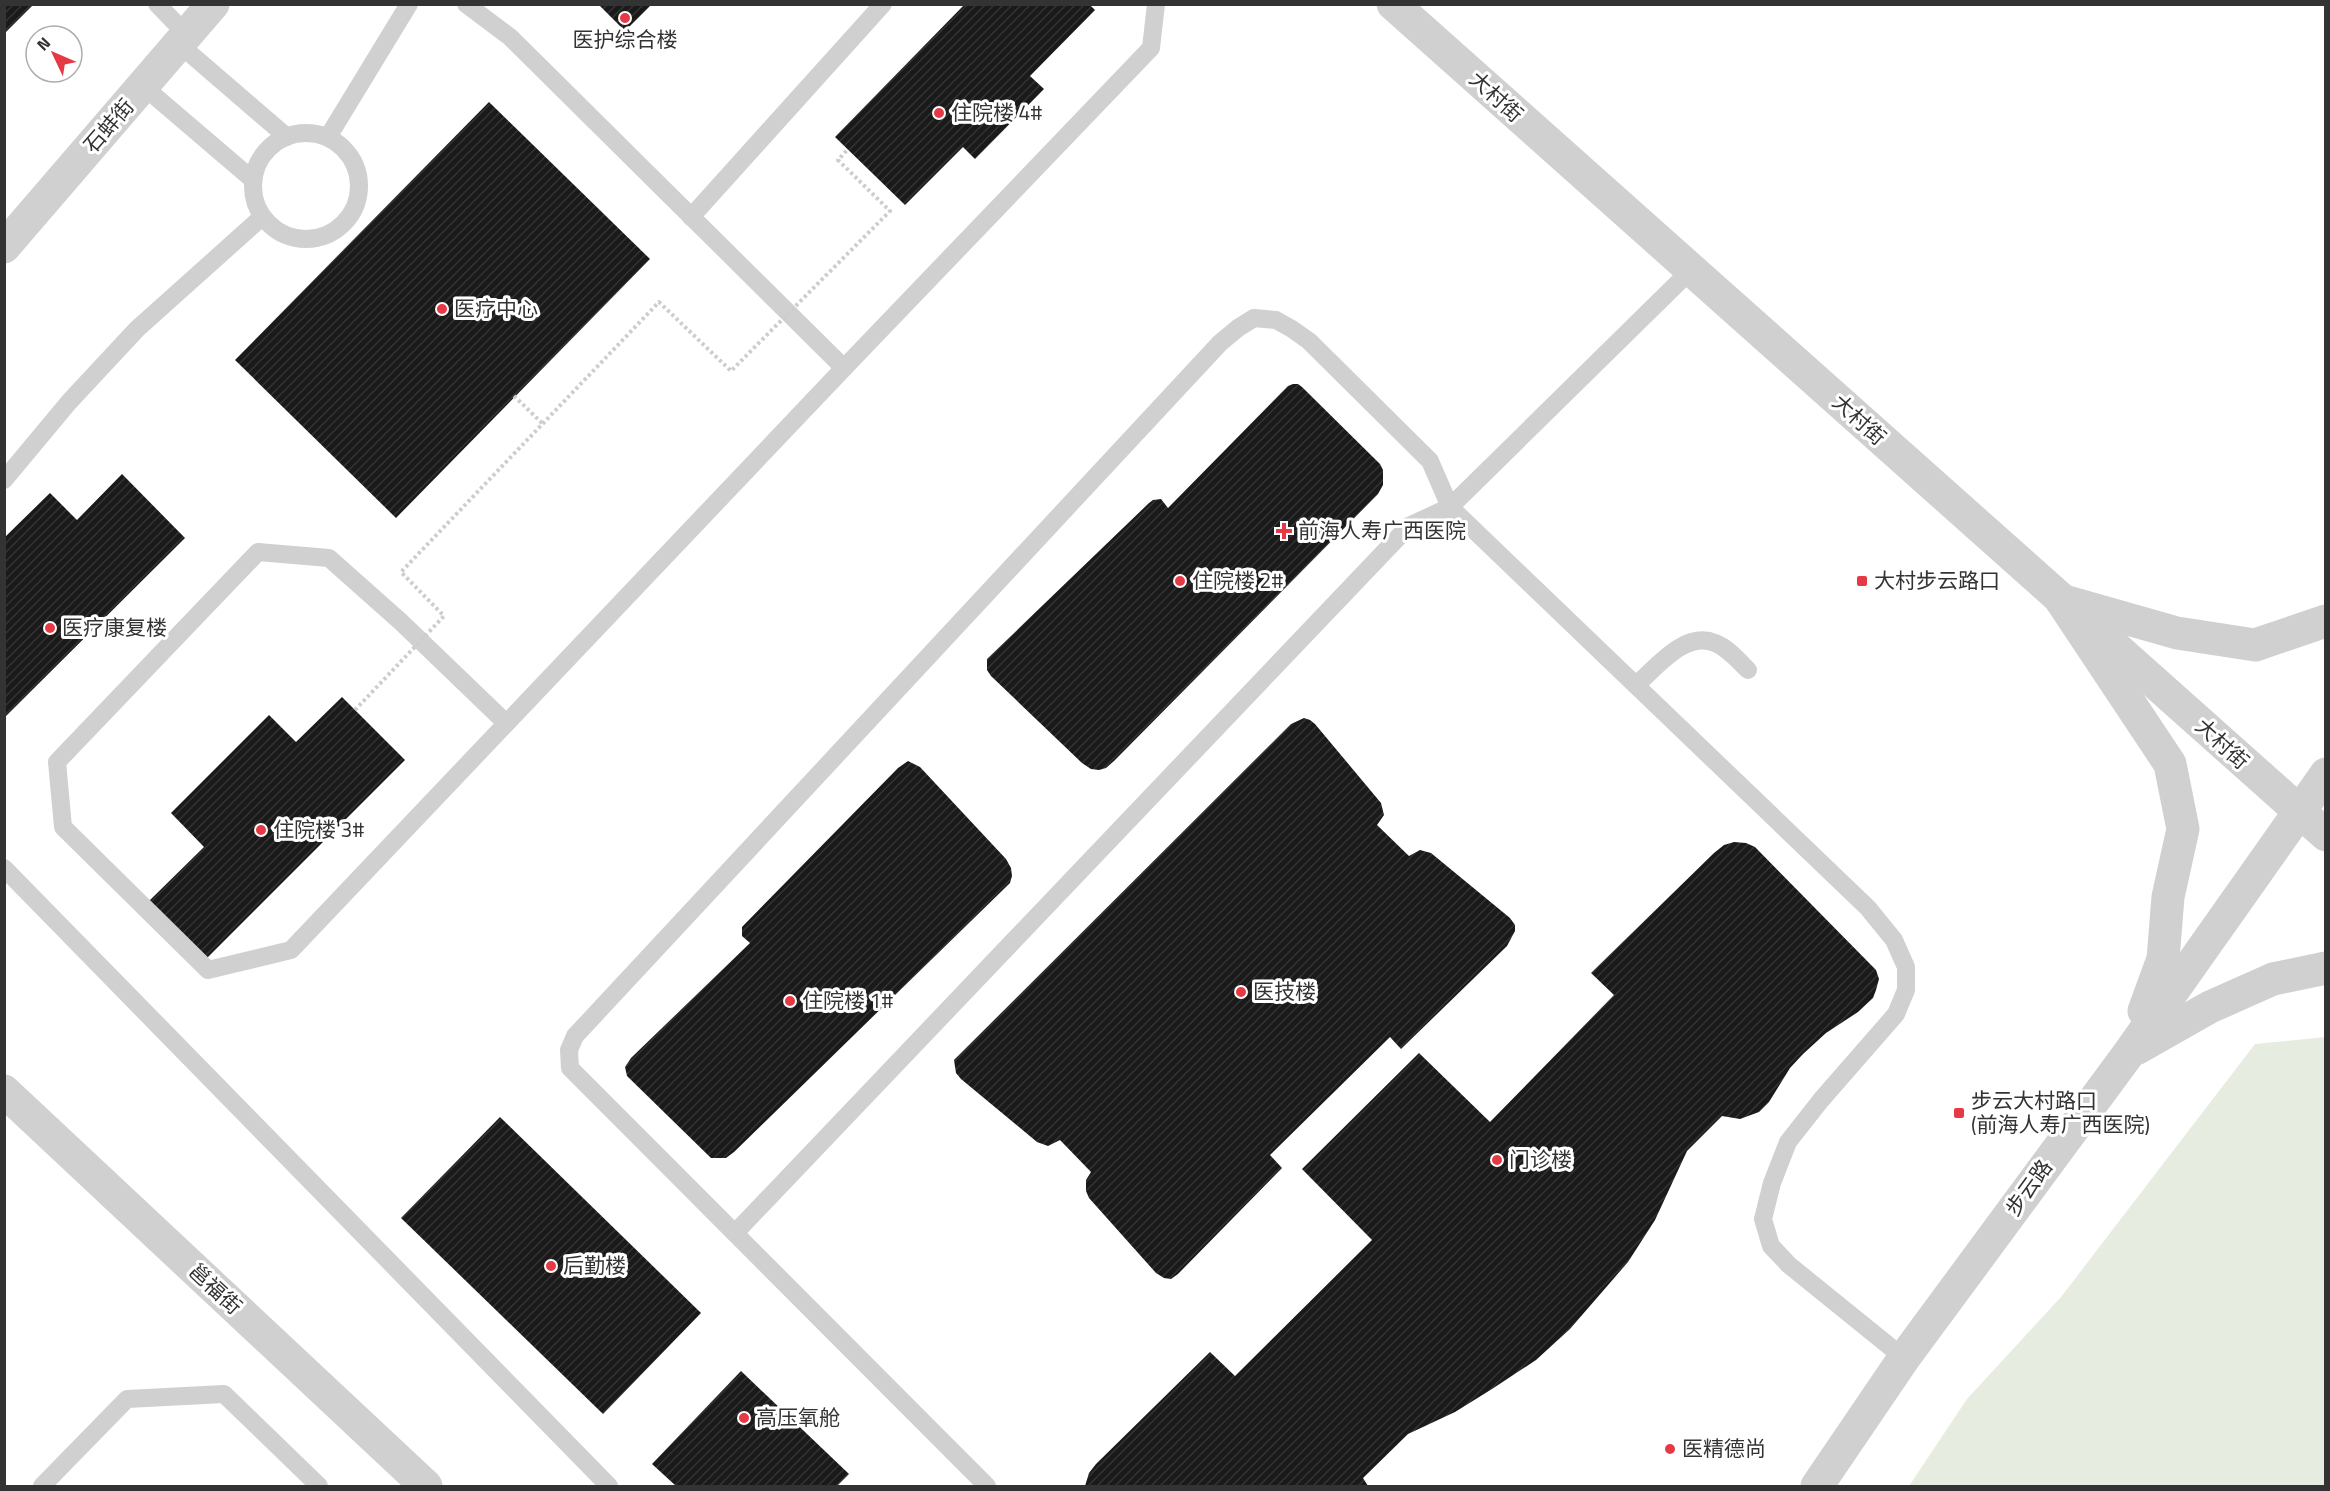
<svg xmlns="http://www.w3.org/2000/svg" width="2330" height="1491" viewBox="0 0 2330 1491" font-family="'Titillium Web','Noto Sans SC',sans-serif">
<defs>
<pattern id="building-hatch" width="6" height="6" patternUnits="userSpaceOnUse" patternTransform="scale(1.5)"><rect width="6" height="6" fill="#1a1a1a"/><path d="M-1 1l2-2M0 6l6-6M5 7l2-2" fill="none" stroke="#333"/></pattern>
</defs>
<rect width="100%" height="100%" fill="#fff"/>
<!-- grass -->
<path fill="#e6ecdf" d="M2325 1037V1486H1909L1967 1399 2061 1297 2255 1044Z"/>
<!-- building -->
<g fill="url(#building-hatch)">
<path d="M4 4H34L4 34Z"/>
<path d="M598 4H652L625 31Z"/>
<path d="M965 4H1089L1095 10 1030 76 1044 89 975 159 963 147 905 205 835 137Z"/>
<path d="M489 102 650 259 396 518 235 360Z"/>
<path d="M1293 384H1298L1302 387 1380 464 1383 470V485L1378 494 1114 761 1106 768 1099 770 1091 769 1082 763 991 676 987 670V659L1149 503 1153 500 1161 499 1168 508 1288 386Z"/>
<path d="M122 474 185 538 4 718V538L50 493 77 520Z"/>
<path d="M342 697 405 760 205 960 147 903 204 847 171 813 269 715 296 742Z"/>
<path d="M1304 718 1310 720 1315 724 1381 803 1384 815 1377 825 1409 856 1420 850 1431 853 1510 918 1515 925V931L1507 946 1401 1049 1390 1037 1270 1155 1282 1168 1178 1274 1171 1279 1164 1278 1156 1273 1089 1198 1086 1191V1180L1091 1172 1060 1140 1048 1146 1037 1142 961 1079 956 1073 954 1060 1291 724Z"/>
<path d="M908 761 920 767 1006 859 1011 868 1012 876 1010 883 734 1152 726 1158H711L627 1076 625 1067 631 1058 750 943 742 936V927L898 768Z"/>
<path d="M1734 842 1746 843 1755 847 1876 970 1879 979 1876 990 1873 998 1858 1012 1826 1033 1803 1054 1790 1068 1769 1102 1759 1112 1740 1119 1722 1116 1687 1151 1655 1220 1628 1262 1570 1329 1536 1360 1492 1389 1455 1412 1408 1434 1363 1478 1368 1486H1085L1089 1473 1096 1464 1210 1352 1235 1376 1372 1240 1302 1169 1419 1053 1490 1122 1614 995 1591 973 1714 853 1724 845Z"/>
<path d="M500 1117 701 1313 603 1414 401 1218Z"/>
<path d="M741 1371 849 1474 837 1486H676L652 1464Z"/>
</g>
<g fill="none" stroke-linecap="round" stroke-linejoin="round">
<!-- path -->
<path stroke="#cdcdcd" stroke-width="4" stroke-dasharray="3 3" stroke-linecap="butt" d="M514 396 542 423"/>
<!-- service -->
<g stroke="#d0d0d0" stroke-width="18">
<path d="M157 4 187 35"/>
<path d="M466 4 510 37 844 368 291 950 208 970 63 827 57 762 258 552 329 558 401 622 506 723"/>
<path d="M179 44 287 137"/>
<path d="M143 86 253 180"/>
<circle cx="306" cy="186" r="53"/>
<path d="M328 137 409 4"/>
<path d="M691 217 883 4"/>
<path d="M844 368 1151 48 1156 4"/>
<path d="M4 480 69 402 137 329 262 217"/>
<path d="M1636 685C1656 668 1685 630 1715 643 1728 648 1739 661 1748 670"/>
<path d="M4 868 609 1486"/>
<path d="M735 1233 1409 526 1450 507 1691 270"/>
<path d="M42 1486 127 1399 224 1394 319 1486"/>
<path d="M987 1486 570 1068 569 1050 575 1036 1220 343 1238 328 1254 318 1276 320 1292 329 1309 341 1430 461 1450 507 1868 908 1894 940 1906 967V990L1896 1014 1821 1100 1788 1142 1772 1183 1763 1219 1771 1246 1789 1265 1904 1358"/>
</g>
<!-- minor -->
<g stroke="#d0d0d0" stroke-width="33">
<path d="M1393 4 2326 835"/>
<path d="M4 247 213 4"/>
<path d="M4 1091 426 1486"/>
</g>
<!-- tertiary -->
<g stroke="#d0d0d0" stroke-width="33">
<path d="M2061 600 2170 764 2183 829 2168 897 2163 959 2144 1011"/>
<path d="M2061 600 2177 633 2255 645 2326 621"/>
<path d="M2136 1049 2210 1007 2273 979 2326 968"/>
<path d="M1817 1486 1904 1358 2129 1053 2326 774"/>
</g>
<!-- path-bridge -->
<path stroke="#cdcdcd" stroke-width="4" stroke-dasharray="3 3" stroke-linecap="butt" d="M355 710 444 616 401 572 659 302 731 371 890 211 838 160 848 149"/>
</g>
<!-- markers -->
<g fill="#e63946" stroke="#fff" stroke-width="2">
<circle cx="625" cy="18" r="6"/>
<circle cx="939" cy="113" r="6"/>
<circle cx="442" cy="309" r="6"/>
<path d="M1281 522h6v6h6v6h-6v6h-6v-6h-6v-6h6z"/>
<circle cx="1180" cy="581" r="6"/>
<rect x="1856" y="575" width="12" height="12" rx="3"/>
<circle cx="50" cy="628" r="6"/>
<circle cx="261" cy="830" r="6"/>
<circle cx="1241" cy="992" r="6"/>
<circle cx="790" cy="1001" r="6"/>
<rect x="1953" y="1107" width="12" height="12" rx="3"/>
<circle cx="1497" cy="1160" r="6"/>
<circle cx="551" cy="1266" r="6"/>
<circle cx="744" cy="1418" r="6"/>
<circle cx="1670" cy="1449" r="6"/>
</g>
<g text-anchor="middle" stroke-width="6" stroke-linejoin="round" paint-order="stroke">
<!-- poi labels -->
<g font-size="21" fill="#333" stroke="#fff" text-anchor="start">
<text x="625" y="47" text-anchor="middle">医护综合楼</text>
<text x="951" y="120">住院楼 4#</text>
<text x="454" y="316">医疗中心</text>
<text x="1298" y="538">前海人寿广西医院</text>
<text x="1192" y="588">住院楼 2#</text>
<text x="1874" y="588">大村步云路口</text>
<text x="62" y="635">医疗康复楼</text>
<text x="273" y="837">住院楼 3#</text>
<text x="1253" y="999">医技楼</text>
<text x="802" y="1008">住院楼 1#</text>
<text x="1971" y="1108">步云大村路口<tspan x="1971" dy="24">(前海人寿广西医院)</tspan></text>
<text x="1509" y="1167">门诊楼</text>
<text x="563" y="1273">后勤楼</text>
<text x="756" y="1425">高压氧舱</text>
<text x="1682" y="1456">医精德尚</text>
</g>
<!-- street labels -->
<g font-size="21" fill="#333" stroke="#fff">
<text transform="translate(1496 97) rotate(42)" y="7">大村街</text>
<text transform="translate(109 126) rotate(-49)" y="7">石蚌街</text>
<text transform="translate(1859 420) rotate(42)" y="7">大村街</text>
<text transform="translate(2222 744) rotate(42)" y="7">大村街</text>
<text transform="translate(2029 1188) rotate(-54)" y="7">步云路</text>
<text transform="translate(215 1289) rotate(43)" y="7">邕福街</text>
</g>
</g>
<!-- border -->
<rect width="2330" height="1491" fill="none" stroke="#333333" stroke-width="12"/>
<!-- north arrow -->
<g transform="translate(54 54) rotate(314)"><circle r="28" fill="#ffffff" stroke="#adadad" stroke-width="1.5"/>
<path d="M0-4.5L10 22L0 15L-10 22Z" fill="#e63946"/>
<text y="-9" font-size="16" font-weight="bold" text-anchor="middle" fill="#333333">N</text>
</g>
</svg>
